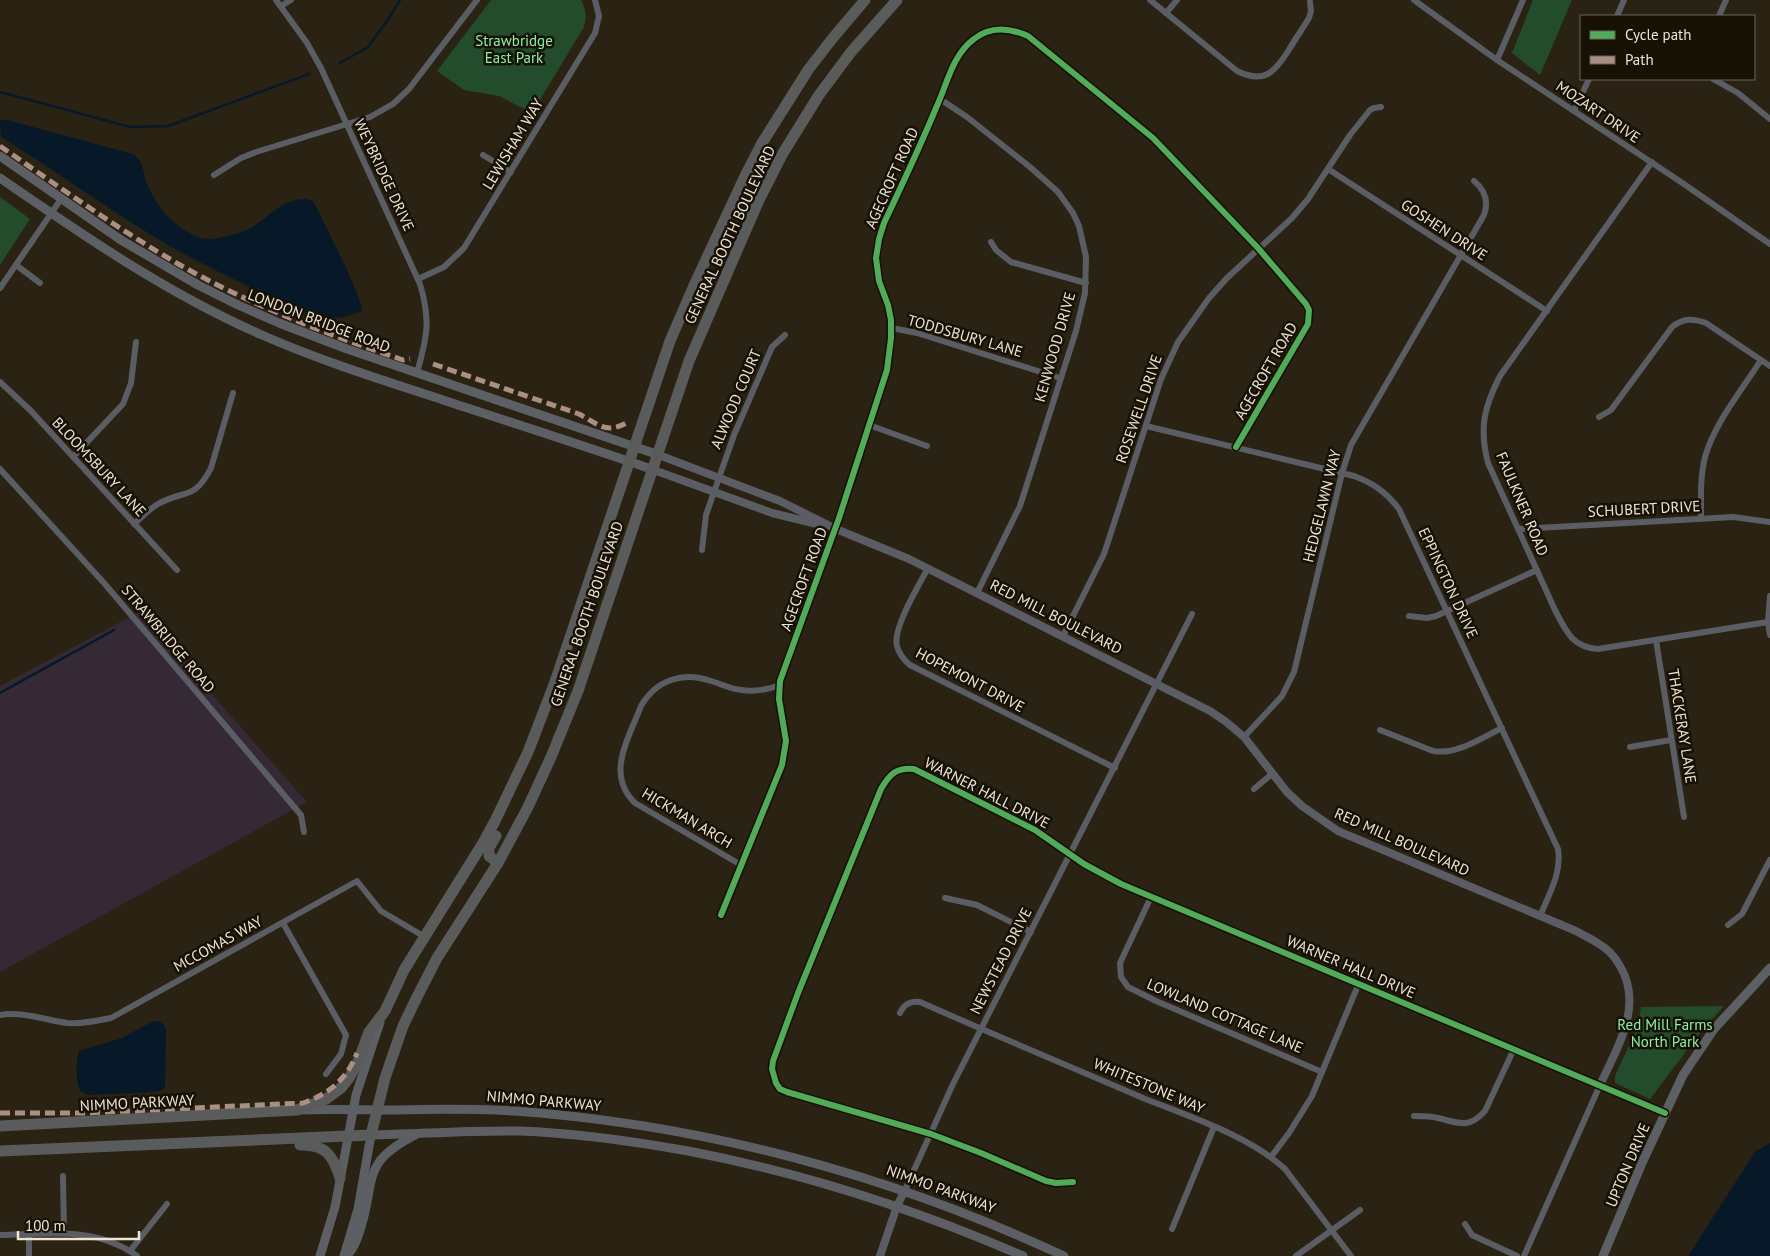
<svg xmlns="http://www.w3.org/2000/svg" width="1770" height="1256" viewBox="0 0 1770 1256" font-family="'PT Sans',sans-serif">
<rect width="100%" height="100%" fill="#2a2212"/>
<!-- education -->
<path fill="#342934" d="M143 610 217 700 307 802 0 972V686Z"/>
<!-- green -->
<g fill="#234c2c">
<path d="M491 0H581C586 10 587 16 584 27L532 113 499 96 464 90 437 71Z"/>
<path d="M1533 0H1572L1540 75 1512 53Z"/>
<path d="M0 197 30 219 0 265Z"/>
<path d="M1724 1006 1703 1029 1650 1099 1615 1083V1076L1638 1026 1641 1007Z"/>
</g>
<!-- water -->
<g fill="#071929">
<path d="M0 120H7L133 154C144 161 143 173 147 184 157 208 175 228 200 238 208 240 215 239 223 237 231 235 241 233 249 229 267 219 289 191 313 201 321 217 364 300 362 311 353 315 342 318 333 318 307 317 274 299 251 288 222 273 191 259 163 242 108 209 56 171 1 137Z"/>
<path d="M153 1021C160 1021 163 1022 166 1029L165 1086 163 1090 155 1092 88 1095C84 1093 80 1092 79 1088 76 1080 76 1058 79 1051L122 1038Z"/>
<path d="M1770 1143V1256H1688L1755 1152Z"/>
</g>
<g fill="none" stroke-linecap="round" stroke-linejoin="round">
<!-- stream -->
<g stroke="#071929" stroke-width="2.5">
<path d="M340 63 368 47 389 18 400 0"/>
<path d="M0 92 130 127 168 126 309 74"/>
<path d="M0 693 114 630"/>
</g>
<!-- minor -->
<g stroke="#5a5e64" stroke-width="6">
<path d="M276 0 307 43 321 68 420 284C431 321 427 337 417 373"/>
<path d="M1150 0 1237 71C1265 85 1276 71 1290 48 1296 38 1303 28 1309 18L1311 11 1310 2"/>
<path d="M1414 0 1497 60 1681 182 1770 244"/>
<path d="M281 6 291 0"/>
<path d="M1166 13 1177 0"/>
<path d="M1617 16 1624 0"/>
<path d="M1719 16 1726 0"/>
<path d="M1497 60 1523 0"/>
<path d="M1713 79 1738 93 1770 119"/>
<path d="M940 99 967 117 1030 167 1058 192 1073 213 1079 226 1086 257 1085 293 1076 331 1020 506 977 593"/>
<path d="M1574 111 1589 79"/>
<path d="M483 155 511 172"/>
<path d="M1652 162 1500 376C1484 407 1479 428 1488 463L1555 610C1566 631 1572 647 1598 649L1768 622"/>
<path d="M1328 169 1547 311"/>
<path d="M214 175 241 158 256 152 370 117 393 104 409 89 477 0"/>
<path d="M991 242 996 250 1011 262 1086 283"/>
<path d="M16 265 40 283"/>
<path d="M418 279 444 267 464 248 595 33 599 16 595 0"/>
<path d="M0 288 61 199"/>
<path d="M892 328 917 333 1060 378"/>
<path d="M0 382 31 411 177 570"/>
<path d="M1599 417 1611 410 1672 327C1683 318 1693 318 1706 323L1770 366"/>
<path d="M869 425 927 446"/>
<path d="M1146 426 1354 476C1373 483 1386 492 1399 509L1558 849C1562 873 1549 894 1540 916"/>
<path d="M73 457 123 404 131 383 136 342"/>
<path d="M0 469 104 583 301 815 304 832"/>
<path d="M1701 518C1701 498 1700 477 1705 457 1715 422 1742 390 1761 360"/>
<path d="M134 524C142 517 149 509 158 504 185 489 194 501 211 468L233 393"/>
<path d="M1518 529 1733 517 1770 522"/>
<path d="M702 550 706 515 734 435 772 347 785 335"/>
<path d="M928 568C919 585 892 629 897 646 899 654 904 660 910 665L1115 768"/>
<path d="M1770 596 1768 622 1770 635"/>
<path d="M1409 616 1427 618 1436 616 1537 570"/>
<path d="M1063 636 1104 554 1161 379 1178 342 1209 298 1227 278 1292 218 1308 199 1350 135 1370 110 1374 108 1381 107"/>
<path d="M1656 640 1684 817"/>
<path d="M1380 730 1433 751C1457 755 1481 738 1502 728"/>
<path d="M1244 737 1282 696 1294 672 1342 473 1351 445 1484 215C1489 201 1485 190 1474 181"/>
<path d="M1630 747 1671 740"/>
<path d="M1254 789 1273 773"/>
<path d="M741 865 635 803C605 774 629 738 641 706 656 680 683 671 711 681 721 684 731 689 741 690 754 692 767 690 780 685"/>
<path d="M1151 897 1120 963 1121 977 1128 987 1156 1001 1322 1072"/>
<path d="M945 898 977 905 1031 932"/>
<path d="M721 915 782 765 786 741 779 699 780 681 839 518 887 370 891 338V320L888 305 879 281 876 258 879 239 884 223C902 185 920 147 936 108 947 85 952 55 974 39 990 26 1010 28 1028 36L1153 138 1258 248 1306 304 1309 310 1308 324 1236 447"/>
<path d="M283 923 346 1035 341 1054 326 1074"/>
<path d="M1728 925 1742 914 1770 860"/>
<path d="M900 1013C904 1004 910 1001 920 1002 994 1035 1069 1066 1143 1098 1190 1117 1248 1135 1285 1169L1351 1256"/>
<path d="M0 1015C22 1011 45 1020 67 1023 82 1024 97 1021 111 1018L357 881 381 911 425 937"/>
<path d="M1414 1116C1422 1116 1431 1116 1438 1118 1459 1123 1469 1129 1485 1111L1514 1049"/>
<path d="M1271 1157 1289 1133 1312 1096 1359 983"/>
<path d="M63 1176 64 1233"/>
<path d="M1073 1182 1056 1183 1046 1181 981 1153 931 1134 787 1092 780 1089 776 1083 772 1069 773 1061 798 993 881 789C889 775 896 767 914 769L1035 830 1084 864 1121 884 1600 1085 1524 1256"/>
<path d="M905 1190 953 1084 1192 614"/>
<path d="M1465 1224 1472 1235 1517 1256"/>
<path d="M1172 1229 1214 1127"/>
<path d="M29 1234V1256"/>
<path d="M0 1235C47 1234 97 1226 137 1256"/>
<path d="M130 1251 167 1204"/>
<path d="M1296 1256 1360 1210"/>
</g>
<!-- tertiary -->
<g stroke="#5a5e64" stroke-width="8">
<path d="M656 454 780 501 836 529 909 559 1210 711 1225 721 1244 737 1287 792 1302 806 1338 831 1576 931C1583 935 1592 939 1599 944 1608 949 1615 957 1620 966 1644 1006 1617 1048 1600 1085L1665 1113"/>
<path d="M651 469 772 513 821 525"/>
<path d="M880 1256 897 1206 905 1190"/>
</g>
<!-- secondary -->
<g stroke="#5c5f64" stroke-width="9">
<path d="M0 156 121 240 198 285 238 305 279 323 347 349 656 454"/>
<path d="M0 178C84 236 168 294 262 335 321 361 382 380 443 400 513 423 582 445 651 469"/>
<path d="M303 1110C334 1109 365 1110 397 1110 436 1109 476 1109 515 1111 707 1125 890 1175 1064 1256"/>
<path d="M350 1252C356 1245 358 1236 361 1227 376 1178 361 1163 415 1135"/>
<path d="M320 1256 335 1207 356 1095 380 1022"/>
<path d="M344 1256 358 1209 371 1135C420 1134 470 1130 519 1131 575 1133 632 1141 688 1151 804 1173 915 1209 1023 1256"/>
<path d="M1603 1256 1642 1163 1683 1075 1714 1029 1770 968"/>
</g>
<!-- trunk -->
<g stroke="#5a5c5c" stroke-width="11">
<path d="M496 836 489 848V856L498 863"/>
<path d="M0 1126 297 1110 326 1099 341 1088 349 1078 358 1062 369 1032 385 1011 404 970 483 843 495 821 528 752 555 682 670 341 696 281 745 176 762 143 808 70 832 39 865 0"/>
<path d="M300 1145C325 1144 333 1155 340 1178"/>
<path d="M0 1151 371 1135 385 1078 403 1026 417 997 437 958 498 863 528 807 551 757 578 691 689 361 759 200 783 153 819 95 851 52 897 0"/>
</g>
<!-- quiet -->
<g stroke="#ac8f84" stroke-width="5" stroke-dasharray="10 5" stroke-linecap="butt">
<path d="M0 146C59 187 118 229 180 265 251 305 326 334 403 360L410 359"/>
<path d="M433 364 579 414C598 424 606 435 628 422"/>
<path d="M0 1113H84L303 1103C329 1094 347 1079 357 1053"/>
</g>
<!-- cycleway casing -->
<g stroke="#161005" stroke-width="9">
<g id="cycleway">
<path d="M721 915 782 765 786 741 779 699 780 681 839 518 887 370 891 338V320L888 305 879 281 876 258 879 239 884 223C902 185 920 147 936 108 947 85 952 55 974 39 990 26 1010 28 1028 36L1153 138 1258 248 1306 304 1309 310 1308 324 1236 447"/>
<path d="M1073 1182 1056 1183 1046 1181 981 1153 931 1134 787 1092 780 1089 776 1083 772 1069 773 1061 798 993 881 789C889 775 896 767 914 769L1035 830 1084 864 1121 884 1665 1113"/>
</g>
</g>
<!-- cycleway -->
<use href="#cycleway" stroke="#51ab58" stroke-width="6"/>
</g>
<g text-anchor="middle" stroke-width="5" stroke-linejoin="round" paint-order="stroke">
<!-- park labels -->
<g font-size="15" fill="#89f2a4" stroke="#161005">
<text x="514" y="46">Strawbridge<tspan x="514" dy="17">East Park</tspan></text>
<text x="1665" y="1030">Red Mill Farms<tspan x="1665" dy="17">North Park</tspan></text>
</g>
<!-- street labels -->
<g font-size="15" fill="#ede4d4" stroke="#161005">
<text transform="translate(1598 112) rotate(34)" y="5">MOZART DRIVE</text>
<text transform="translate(513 144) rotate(-59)" y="5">LEWISHAM WAY</text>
<text transform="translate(384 175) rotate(65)" y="5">WEYBRIDGE DRIVE</text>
<text transform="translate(892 178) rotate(-66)" y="5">AGECROFT ROAD</text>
<text transform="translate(1444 230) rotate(33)" y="5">GOSHEN DRIVE</text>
<text transform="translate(730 235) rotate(-65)" y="5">GENERAL BOOTH BOULEVARD</text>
<text transform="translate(319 321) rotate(21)" y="5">LONDON BRIDGE ROAD</text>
<text transform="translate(965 336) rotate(16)" y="5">TODDSBURY LANE</text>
<text transform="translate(1055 347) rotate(-74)" y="5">KENWOOD DRIVE</text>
<text transform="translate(1266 371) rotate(-60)" y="5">AGECROFT ROAD</text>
<text transform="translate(736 399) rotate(-67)" y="5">ALWOOD COURT</text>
<text transform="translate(1139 409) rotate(-71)" y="5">ROSEWELL DRIVE</text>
<text transform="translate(99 467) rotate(47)" y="5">BLOOMSBURY LANE</text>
<text transform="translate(1522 504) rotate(67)" y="5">FAULKNER ROAD</text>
<text transform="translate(1322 506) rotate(-76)" y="5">HEDGELAWN WAY</text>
<text transform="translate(1644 509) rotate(-3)" y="5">SCHUBERT DRIVE</text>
<text transform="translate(804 579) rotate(-70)" y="5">AGECROFT ROAD</text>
<text transform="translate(1448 583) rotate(65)" y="5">EPPINGTON DRIVE</text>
<text transform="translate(587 614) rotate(-71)" y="5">GENERAL BOOTH BOULEVARD</text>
<text transform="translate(1056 617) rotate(27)" y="5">RED MILL BOULEVARD</text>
<text transform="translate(168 639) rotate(50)" y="5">STRAWBRIDGE ROAD</text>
<text transform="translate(970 680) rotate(28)" y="5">HOPEMONT DRIVE</text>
<text transform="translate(1682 726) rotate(81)" y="5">THACKERAY LANE</text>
<text transform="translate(987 793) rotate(27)" y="5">WARNER HALL DRIVE</text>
<text transform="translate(687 818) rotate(31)" y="5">HICKMAN ARCH</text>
<text transform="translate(1402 842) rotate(24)" y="5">RED MILL BOULEVARD</text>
<text transform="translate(218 944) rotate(-29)" y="5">MCCOMAS WAY</text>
<text transform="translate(1001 961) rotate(-63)" y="5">NEWSTEAD DRIVE</text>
<text transform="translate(1351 967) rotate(23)" y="5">WARNER HALL DRIVE</text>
<text transform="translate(1225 1016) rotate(23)" y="5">LOWLAND COTTAGE LANE</text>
<text transform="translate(1149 1086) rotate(23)" y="5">WHITESTONE WAY</text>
<text transform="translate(544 1101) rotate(5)" y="5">NIMMO PARKWAY</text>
<text transform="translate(137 1103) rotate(-3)" y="5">NIMMO PARKWAY</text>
<text transform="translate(1628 1165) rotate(-67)" y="5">UPTON DRIVE</text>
<text transform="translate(941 1189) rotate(20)" y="5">NIMMO PARKWAY</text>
</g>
</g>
<!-- legend -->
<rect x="1580" y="15" width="175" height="65" fill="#161005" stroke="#6c6558"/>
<rect x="1590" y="31" width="25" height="8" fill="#51ab58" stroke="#6c6558"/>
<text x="1625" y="40" font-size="15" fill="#ede4d4">Cycle path</text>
<rect x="1590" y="56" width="25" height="8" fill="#ac8f84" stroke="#6c6558"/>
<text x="1625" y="65" font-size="15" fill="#ede4d4">Path</text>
<!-- scale -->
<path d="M18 1231v8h121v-8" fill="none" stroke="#ede4d4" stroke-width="2.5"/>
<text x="25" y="1231" font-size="15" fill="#ede4d4" stroke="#161005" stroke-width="4" paint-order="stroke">100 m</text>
</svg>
